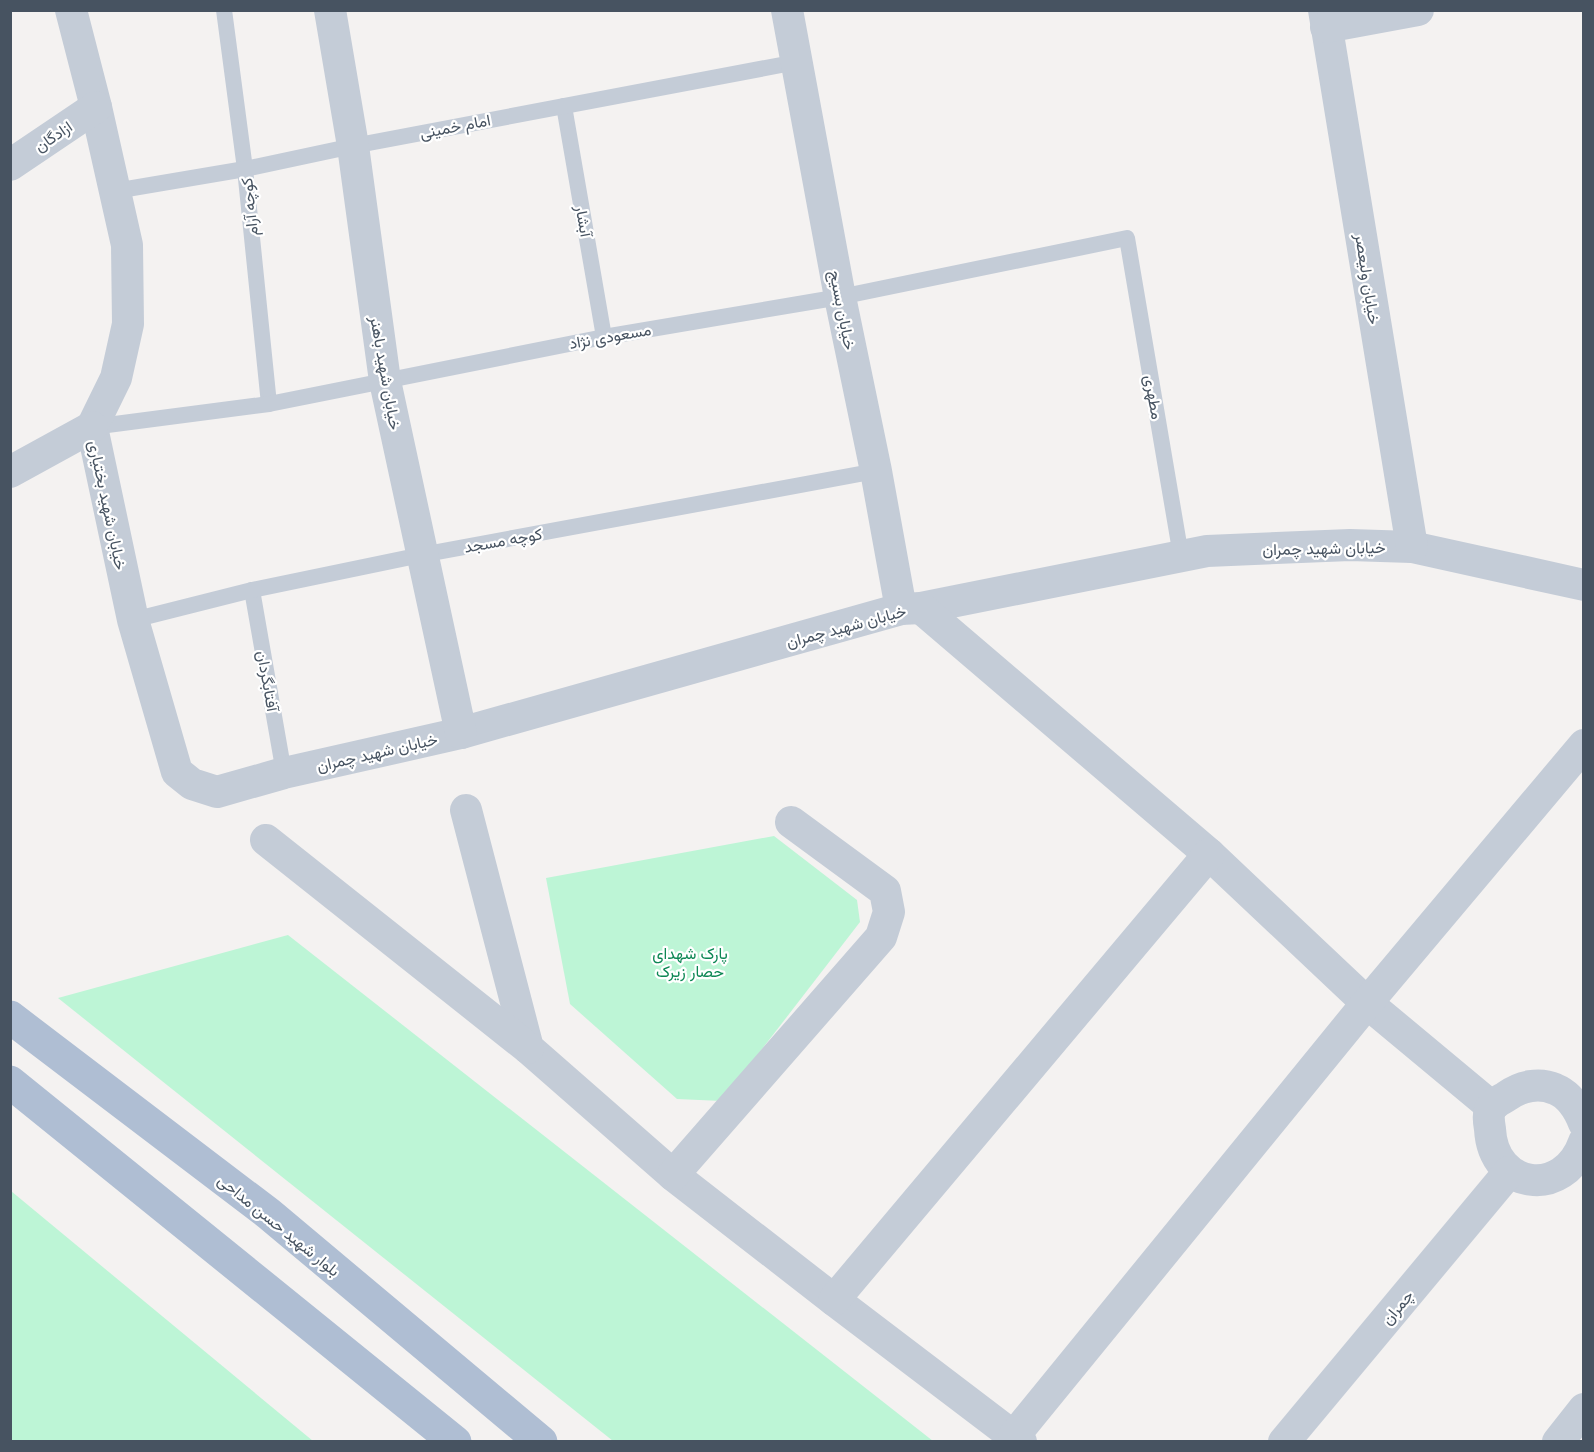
<svg xmlns="http://www.w3.org/2000/svg" width="1594" height="1452" viewBox="0 0 1594 1452" font-family="'DM Sans',Vazirmatn,sans-serif">
<rect width="100%" height="100%" fill="#f4f2f1"/>
<!-- green -->
<g fill="#bdf5d6">
<path d="M774 836 857 900 860 922 722 1101 677 1099 570 1004 546 878Z"/>
<path d="M288 935 933 1441H613L58 998Z"/>
<path d="M10 1191H11L313 1441H11Z"/>
</g>
<g fill="none" stroke-linecap="round" stroke-linejoin="round">
<!-- lane -->
<g stroke="#c4ccd7" stroke-width="16">
<path d="M224 10 245 169 269 404"/>
<path d="M564 106 604 337"/>
<path d="M115 191 245 169 353 146 797 62"/>
<path d="M92 427 269 404 604 337 840 297 1127 238 1181 556"/>
<path d="M252 590 284 773"/>
<path d="M133 620 252 590 421 555 876 471"/>
</g>
<!-- street -->
<g stroke="#c4ccd7" stroke-width="32">
<path d="M71 10 96 107 127 245 128 324 116 378 92 427 133 620 177 772 192 784 217 792 284 773 461 733 901 609 921 608 1207 551 1350 545 1412 547 1584 585"/>
<path d="M330 10 353 146 385 381 461 733"/>
<path d="M787 10 840 297 876 471 901 609"/>
<path d="M1324 10 1412 547"/>
<path d="M1326 27 1418 10"/>
<path d="M10 165 96 107"/>
<path d="M10 472 92 427"/>
<path d="M921 608 1209 854 1367 1003 1492 1107"/>
<path d="M466 810 528 1048 673 1175 834 1300 1021 1442"/>
<path d="M266 840 528 1048"/>
<path d="M1584 1123C1578 1108 1570 1095 1555 1089 1539 1082 1521 1086 1507 1096 1503 1099 1495 1102 1492 1107 1487 1112 1489 1123 1490 1129 1493 1190 1564 1199 1584 1142"/>
<path d="M673 1175 881 937 889 912 885 891 791 822"/>
<path d="M834 1300 1209 854"/>
<path d="M1014 1436 1367 1003 1584 745"/>
<path d="M1284 1442 1509 1172"/>
<path d="M1558 1442 1584 1409"/>
</g>
<!-- primary -->
<g stroke="#afbed3" stroke-width="33">
<path d="M10 1017 269 1214 541 1442"/>
<path d="M10 1082 455 1442"/>
</g>
</g>
<g text-anchor="middle" stroke-width="4.5" stroke-linejoin="round" paint-order="stroke">
<!-- street labels -->
<g font-size="16" fill="#475361" stroke="#fff">
<text transform="translate(455 126) rotate(-11)" y="6">امام خمینی</text>
<text transform="translate(53 136) rotate(-34)" y="6">ازادگان</text>
<text transform="translate(249 207) rotate(-96)" y="6">کوچه آرام</text>
<text transform="translate(584 221) rotate(80)" y="6">آبشار</text>
<text transform="translate(1368 279) rotate(81)" y="6">خیابان ولیعصر</text>
<text transform="translate(843 310) rotate(79)" y="6">خیابان بسیج</text>
<text transform="translate(610 336) rotate(-10)" y="6">مسعودی نژاد</text>
<text transform="translate(386 373) rotate(80)" y="6">خیابان شهید باهنر</text>
<text transform="translate(1154 397) rotate(80)" y="6">مطهری</text>
<text transform="translate(108 505) rotate(78)" y="6">خیابان شهید بختیاری</text>
<text transform="translate(503 540) rotate(-10)" y="6">کوچه مسجد</text>
<text transform="translate(1324 548) rotate(-1)" y="6">خیابان شهید چمران</text>
<text transform="translate(846 626) rotate(-15)" y="6">خیابان شهید چمران</text>
<text transform="translate(268 681) rotate(80)" y="6">آفتابگردان</text>
<text transform="translate(377 752) rotate(-13)" y="6">خیابان شهید چمران</text>
<text transform="translate(279 1225) rotate(39)" y="6">بلوار شهید حسن مداحی</text>
<text transform="translate(1397 1307) rotate(-50)" y="6">چمران</text>
</g>
<!-- park labels -->
<g font-size="16" fill="#0d8754" stroke="#fff">
<text x="690" y="959">پارک شهدای<tspan x="690" dy="18">حصار زیرک</tspan></text>
</g>
</g>
<!-- border -->
<rect width="1594" height="1452" fill="none" stroke="#475361" stroke-width="24"/>
</svg>
